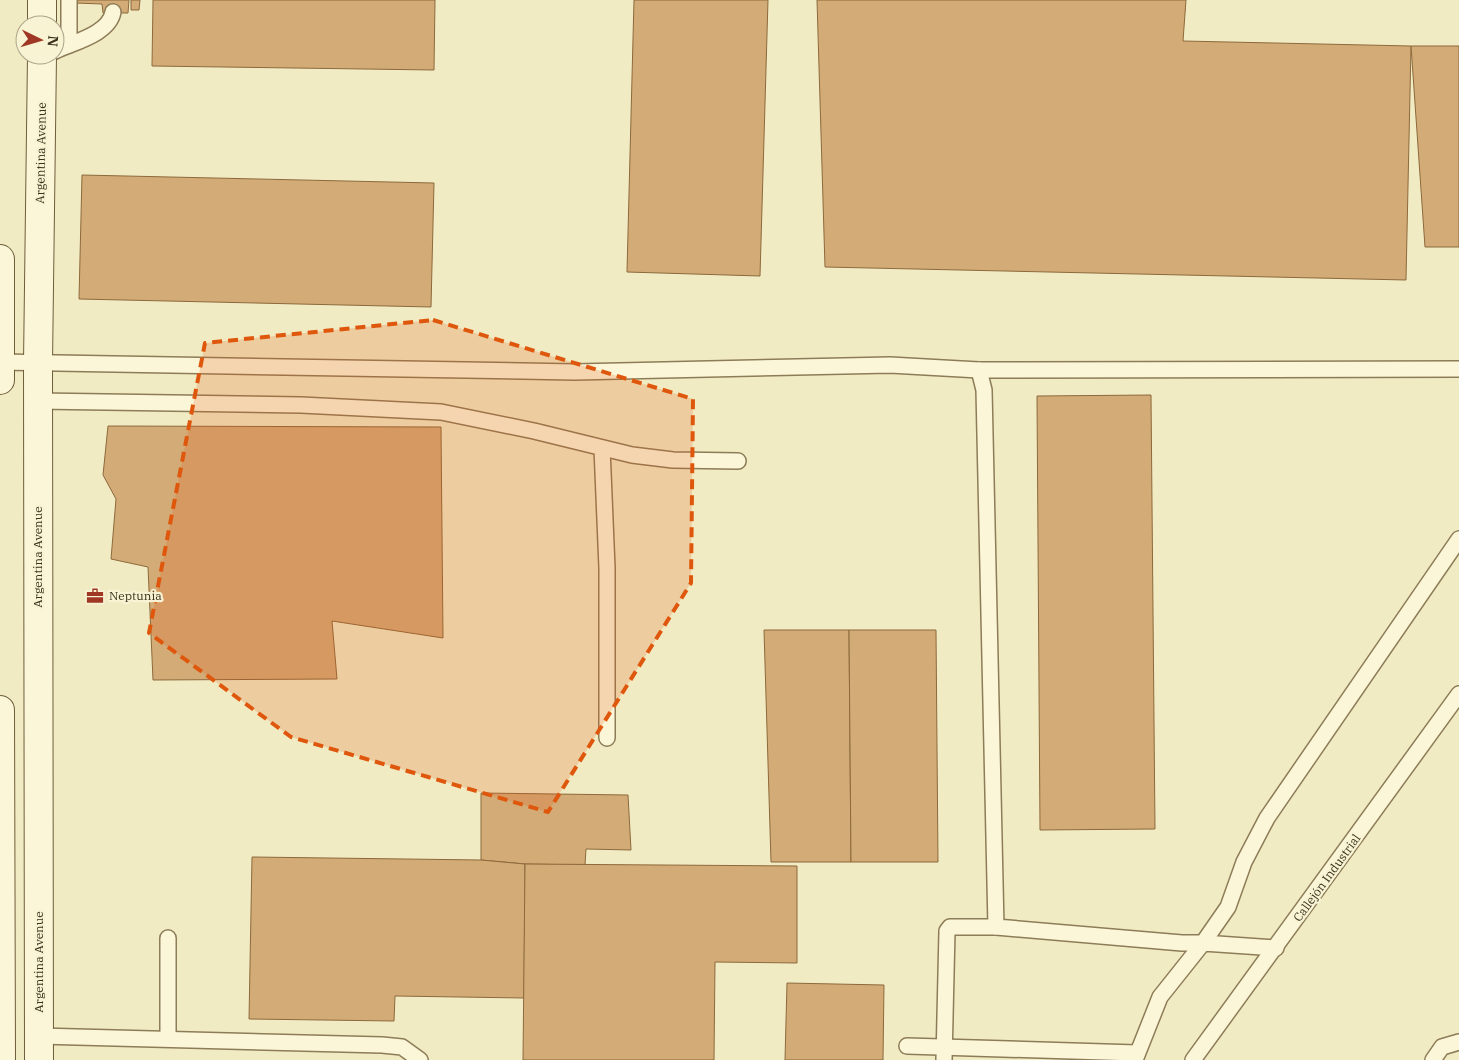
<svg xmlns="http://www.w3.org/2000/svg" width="1459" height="1060" viewBox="0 0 1459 1060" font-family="'IBM Plex Serif',serif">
<rect width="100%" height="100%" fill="#f1ebc3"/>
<!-- building -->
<g fill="#d2ab76" stroke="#8d693c">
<path d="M75 0H129L128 13H103L102 4 75 3Z"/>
<path d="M131 0H140L139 10H131Z"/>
<path d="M153 0H435L434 70 152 66Z"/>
<path d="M634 0H768L760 276 627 272Z"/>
<path d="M817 0H1186L1183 41 1411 46 1406 280 825 267Z"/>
<path d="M1411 46H1459V247H1425Z"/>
<path d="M82 175 434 183 431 307 79 299Z"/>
<path d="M1151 395 1155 829 1040 830 1037 396Z"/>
<path d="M108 426 441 427 443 638 332 621 337 679 153 680 148 567 111 559 116 499 103 475Z"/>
<path d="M764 630H849L851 862H771Z"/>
<path d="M849 630H936L938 862H851Z"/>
<path d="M481 793 628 795 631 850 586 849 585 865 525 864 481 860Z"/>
<path d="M252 857 481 860 525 864 524 998 395 996 394 1021 249 1019Z"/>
<path d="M525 864 797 866V963L715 962 714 1060H523Z"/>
<path d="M787 983 884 985 883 1060H785Z"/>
</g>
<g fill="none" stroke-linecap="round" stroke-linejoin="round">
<!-- lane casing -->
<g stroke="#8d7c58" stroke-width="18">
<g id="lane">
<path d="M69 45V0"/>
<path d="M55 51C74 42 109 34 113 12"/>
<path d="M0 362 575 372 890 365 979 370 1459 369"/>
<path d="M979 370 984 390 996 927 1182 943H1203L1228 907 1244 862 1267 818 1459 539"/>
<path d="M38 401 301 405 441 412 534 431 632 455 673 460 738 461"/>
<path d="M602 448 607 568V738"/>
<path d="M39 1036 382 1045 402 1047 420 1060"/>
<path d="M168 1039V938"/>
<path d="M907 1046 1137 1053"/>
<path d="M944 1060 947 931 950 927H996"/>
<path d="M1135 1060 1160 997 1203 943 1276 948"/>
<path d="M1193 1060 1459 694"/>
<path d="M1433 1060 1442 1047 1459 1042"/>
</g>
</g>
<!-- secondary casing -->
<g stroke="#6e5d3b" stroke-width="30">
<g id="secondary">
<path d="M42 0V25"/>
<path d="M0 259V380"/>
<path d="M0 710 1 1060"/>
<path d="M39 1060 38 363 42 55"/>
</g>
</g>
<!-- lane -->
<use href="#lane" stroke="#fbf6d7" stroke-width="15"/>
<!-- secondary -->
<use href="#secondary" stroke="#fbf6d7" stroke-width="28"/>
</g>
<!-- marked area -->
<path fill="#df570d" fill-opacity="0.2" stroke="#df570d" stroke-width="4" stroke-dasharray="10 6" stroke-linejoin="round" d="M433 320 693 399 691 583 548 812 291 737 149 633 205 343Z"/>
<!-- icons -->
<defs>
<g id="office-bare" transform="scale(1.35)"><path d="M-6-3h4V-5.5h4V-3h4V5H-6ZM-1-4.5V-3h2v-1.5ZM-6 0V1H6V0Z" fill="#a03724" stroke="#f8f3d3" stroke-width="2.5" paint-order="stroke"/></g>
</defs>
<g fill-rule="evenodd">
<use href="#office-bare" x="95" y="596"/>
</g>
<g text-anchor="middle" stroke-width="4.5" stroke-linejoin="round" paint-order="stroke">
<!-- street labels -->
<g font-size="12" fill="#3b311d" stroke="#f8f3d3">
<text transform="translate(41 153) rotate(-89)" y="4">Argentina Avenue</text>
<text transform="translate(38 557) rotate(-90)" y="4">Argentina Avenue</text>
<text transform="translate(1327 878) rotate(-54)" y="4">Callejón Industrial</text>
<text transform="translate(39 962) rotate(-90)" y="4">Argentina Avenue</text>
</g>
<!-- poi labels -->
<g font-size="12" fill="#3b311d" stroke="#f8f3d3" text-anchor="start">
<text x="109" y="600">Neptunia</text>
</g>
</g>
<!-- north arrow -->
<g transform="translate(40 40) rotate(95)"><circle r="24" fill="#f8f3d3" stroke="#aca58a"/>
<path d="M0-4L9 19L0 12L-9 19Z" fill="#a03724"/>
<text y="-8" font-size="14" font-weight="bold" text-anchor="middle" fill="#3b311d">N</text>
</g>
</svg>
